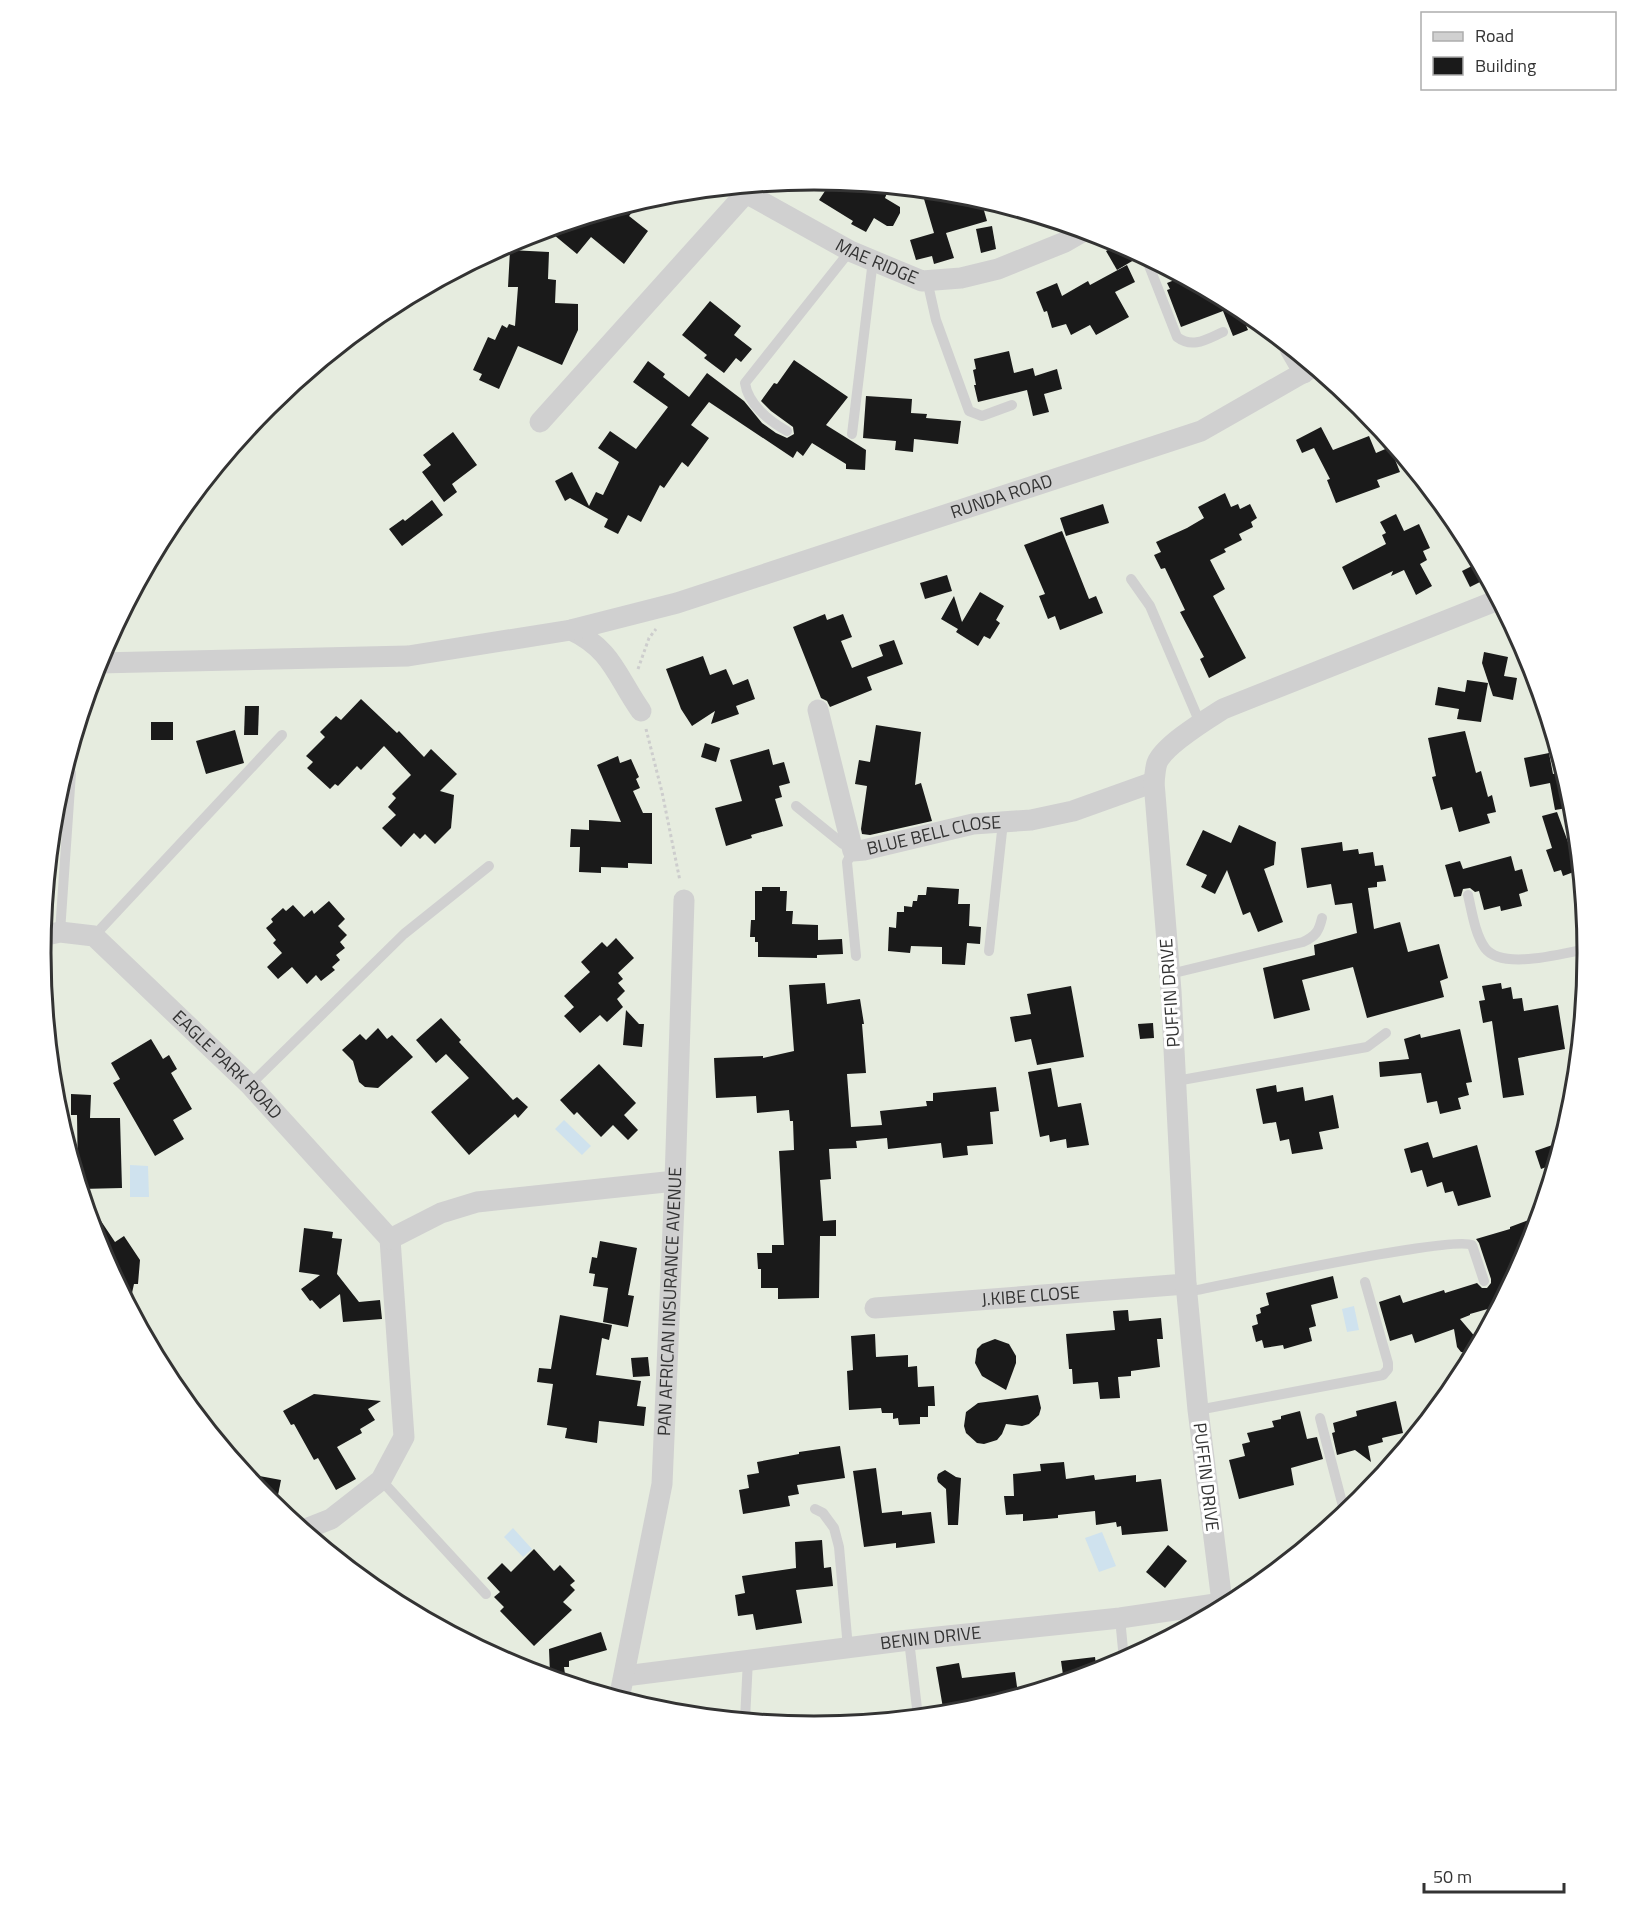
<svg xmlns="http://www.w3.org/2000/svg" width="1628" height="1907" viewBox="0 0 1628 1907" font-family="'Titillium Web',sans-serif">
<rect width="100%" height="100%" fill="#fff"/>
<!-- green -->
<circle fill="#e6ecdf" cx="814" cy="954" r="771"/>
<!-- water -->
<g fill="#cfe2ee">
<path d="M564 1120 591 1146 582 1155 555 1129Z"/>
<path d="M130 1165 148 1166 149 1197H130Z"/>
<path d="M1354 1306 1359 1330 1347 1332 1342 1309Z"/>
<path d="M513 1528 532 1549 523 1557 504 1537Z"/>
<path d="M1102 1532 1116 1566 1099 1572 1085 1538Z"/>
</g>
<!-- building -->
<g fill="#1a1a1a">
<path d="M831 182 883 187 882 190 887 193 885 198 900 207V213L893 226H887L874 218 866 232 851 224 853 221 819 200Z"/>
<path d="M941 193 965 195 981 200 987 221 946 233 954 258 934 264 932 256 916 260 910 240 934 233 924 199Z"/>
<path d="M641 202 629 216 648 231 624 264 591 237 577 254 548 230Z"/>
<path d="M992 226 996 249 981 253 976 229Z"/>
<path d="M1119 244 1127 248 1134 260 1117 270 1106 251Z"/>
<path d="M510 250 549 252 548 279 556 280 555 303 578 304V330L562 365 518 346 499 389 479 380 482 374 473 370 488 337 495 340 502 325 507 328 509 324 515 326 518 287H508Z"/>
<path d="M1127 265 1135 282 1115 292 1129 317 1096 335 1090 325 1071 335 1066 324 1052 328 1047 311 1044 312 1036 292 1057 283 1062 296 1088 281 1090 285Z"/>
<path d="M1182 277 1244 311 1248 313 1242 316 1248 330 1233 336 1223 311 1181 327 1167 290 1170 289 1167 283Z"/>
<path d="M710 301 741 326 734 335 752 349 741 362 736 358 724 373 704 358 707 355 682 335Z"/>
<path d="M1009 351 1014 373 1033 368 1035 376 1057 369 1062 389 1044 394 1049 412 1033 416 1027 390 978 402 974 385H976L973 370 976 369 974 359Z"/>
<path d="M794 360 848 397 826 425 866 450 865 470 846 469V464L812 443 803 456 797 451 793 458 709 402 691 425 709 438 688 467 682 462 664 488 660 485 641 522 628 515 618 534 604 527 608 519 570 498 565 501 555 481 572 472 589 506 596 492 603 495 619 462 598 448 610 431 636 449 668 407 633 382 648 361 665 374 663 377 689 397 707 373 744 401 762 423 776 433 787 438 794 434 793 427 771 411 761 401 774 383 777 384Z"/>
<path d="M866 396 912 399 911 413 927 414 926 418 961 421 958 444 914 439 913 452 895 450 896 441 863 438Z"/>
<path d="M1321 427 1333 450 1369 436 1376 453 1390 447 1400 472 1377 480 1380 487 1336 503 1327 480 1330 479 1314 448 1302 453 1296 440Z"/>
<path d="M453 432 477 465 452 484 457 492 444 502 422 472 431 465 423 455Z"/>
<path d="M1225 493 1231 507 1238 504 1240 509 1250 504 1257 518 1251 522 1253 527 1239 534 1242 540 1224 549 1226 552 1210 560 1225 589 1213 596 1246 658 1209 678 1200 659 1204 657 1180 612 1185 610 1165 568 1161 569 1154 555 1161 552 1156 542 1187 528 1204 518 1198 507Z"/>
<path d="M432 500 443 515 402 546 389 529 403 519 405 521Z"/>
<path d="M1103 504 1109 523 1066 536 1060 518Z"/>
<path d="M1396 514 1404 531 1419 524 1430 548 1423 551 1427 560 1420 564 1432 586 1416 595 1404 570 1391 576 1393 571 1353 590 1342 567 1386 544 1382 535 1386 533 1380 522Z"/>
<path d="M1062 531 1089 599 1096 596 1103 613 1060 630 1055 616 1048 619 1039 596 1045 594 1024 545Z"/>
<path d="M1478 563 1486 579 1470 587 1462 571Z"/>
<path d="M947 575 952 591 925 599 920 583Z"/>
<path d="M980 592 1004 606 996 620 1000 623 990 639 984 636 978 646 956 632 958 629 941 619 954 596 962 622Z"/>
<path d="M825 614 827 620 843 614 852 637 841 641 852 668 883 656 879 645 894 640 903 664 867 677 872 690 830 707 827 701 821 698 793 627Z"/>
<path d="M1484 652 1508 657 1504 676 1517 678 1513 700 1493 696 1482 663Z"/>
<path d="M703 656 710 675 726 669 733 685 748 679 755 699 736 706 739 714 711 724 715 711 692 726 681 709 666 669Z"/>
<path d="M1467 680 1488 683 1481 722 1457 719 1459 709 1435 705 1438 687 1465 692Z"/>
<path d="M361 699 397 733 399 731 424 757 431 749 457 774 440 791 454 795 451 828 435 844 425 834 420 839 414 833 401 847 382 828 396 815 388 807 396 798 392 794 411 775 384 746 361 770 357 766 338 786 335 784 330 789 307 768 313 762 306 756 325 737 320 732 336 716 341 720Z"/>
<path d="M245 706H259L258 735H244Z"/>
<rect x="151" y="722" width="22" height="18"/>
<path d="M876 725 921 732 915 785 921 783 932 821 870 835 862 834 861 829 867 786 855 784 859 760 870 762Z"/>
<path d="M235 730 244 763 206 774 196 741Z"/>
<path d="M1465 731 1476 773 1481 771 1488 797 1492 795 1496 812 1487 814 1490 823 1459 832 1452 807 1441 810 1432 777 1436 776 1428 738Z"/>
<path d="M705 743 720 748 716 762 701 757Z"/>
<path d="M769 749 773 765 784 762 790 783 779 786 782 797 775 799 783 826 751 835 752 838 726 846 715 808 742 801 730 760Z"/>
<path d="M1549 753 1553 774 1563 772 1573 807 1555 810 1550 783 1530 787 1524 758Z"/>
<path d="M618 756 620 763 631 759 639 777 636 779 640 788 633 791 643 813H652V864L628 863V868L601 867V873L579 872 580 847H570L571 829 589 830V820L621 822 597 765Z"/>
<path d="M1557 812 1568 842 1573 840 1578 855 1579 870 1563 876 1561 870 1554 872 1546 850 1552 848 1542 816Z"/>
<path d="M1239 825 1276 842 1274 865 1264 869 1283 922 1258 932 1250 912 1243 915 1227 870 1215 894 1201 887 1207 875 1186 865 1203 830 1231 843Z"/>
<path d="M1342 842 1343 851 1358 849 1359 854 1373 852 1375 866 1383 865 1386 881 1377 882V887L1368 888 1374 929 1400 922 1408 952 1439 944 1448 978 1440 981 1444 997 1367 1018 1353 967 1302 980 1310 1010 1274 1019 1263 968 1315 955 1314 945 1357 933 1352 903 1335 905 1331 884 1307 888 1301 848Z"/>
<path d="M1511 856 1515 871 1522 869 1528 891 1519 894 1522 906 1501 911 1500 906 1484 910 1479 891 1475 892 1470 888 1463 889 1461 896 1454 897 1445 865 1460 861 1463 869Z"/>
<path d="M762 887H780V891H787L786 911H793L792 924 818 925V940L842 939 843 954 817 955V958L758 957V942H755V937H750L751 920H755V891H762Z"/>
<path d="M927 887 959 889 958 904H970L969 926 981 927 980 944 967 943 965 965 942 964V947L911 946 910 953 888 951 889 927 896 928 897 912H904V906L912 907 913 901H917L918 895H926Z"/>
<path d="M329 901 345 919 338 926 347 935 340 942 345 948 336 955 340 960 332 967 335 970 321 981 316 975 307 984 292 967 278 979 267 967 282 953 273 943 276 940 266 928 273 922 271 919 283 908 286 911 293 905 304 917 312 910 314 914Z"/>
<path d="M616 938 634 958 618 973 623 979 618 983 625 991 617 999 623 1007 607 1022 600 1015 580 1033 564 1016 574 1007 564 996 590 972 581 962 602 942 607 947Z"/>
<path d="M825 983 827 1004 860 999 864 1024H862L866 1073 847 1074 851 1127 882 1125 880 1111 927 1106 926 1101H933V1093L996 1087 999 1111 990 1112 993 1144 967 1146 968 1155 943 1158 941 1143 888 1149 887 1138 856 1141 857 1148 829 1149 831 1179 820 1180 823 1221 836 1220V1236H820L819 1298 778 1299V1288H761V1269H758L757 1253H772V1245H784L779 1151 794 1150 793 1121H790L789 1110 757 1113 756 1096 716 1098 714 1058 763 1056V1058L794 1051 789 985Z"/>
<path d="M1501 983 1502 989 1511 987 1513 999 1522 998 1524 1011 1558 1005 1565 1049 1518 1058 1524 1095 1503 1098 1492 1021 1483 1023 1479 1001 1485 1000 1482 986Z"/>
<path d="M1071 986 1084 1057 1037 1065 1031 1039 1015 1042 1010 1017 1031 1014 1027 994Z"/>
<path d="M626 1010 639 1024H644L642 1047 623 1045Z"/>
<path d="M441 1018 461 1040 459 1042 513 1100 517 1097 528 1107 518 1118 515 1114 469 1155 431 1112 469 1078 446 1054 436 1063 416 1040Z"/>
<path d="M1153 1023 1154 1038 1140 1039 1138 1024Z"/>
<path d="M378 1028 387 1039 392 1035 413 1057 378 1088 365 1087 359 1082 353 1061 342 1050 360 1034 366 1040Z"/>
<path d="M1460 1029 1472 1082 1466 1083 1469 1095 1458 1098 1461 1109 1440 1114 1437 1101 1427 1103 1421 1073 1380 1077 1379 1062 1409 1059 1404 1039 1420 1034 1421 1038Z"/>
<path d="M151 1039 163 1059 169 1055 177 1069 171 1073 192 1109 173 1120 184 1139 155 1156 113 1083 120 1079 111 1063Z"/>
<path d="M599 1064 636 1103 624 1115 638 1130 628 1140 613 1125 601 1137 577 1112 574 1115 560 1100Z"/>
<path d="M1051 1068 1058 1107 1081 1103 1089 1145 1067 1148 1066 1139 1050 1142 1049 1135 1040 1137 1028 1072Z"/>
<path d="M1276 1085 1277 1092 1303 1087 1305 1101 1333 1095 1339 1128 1319 1132 1323 1149 1292 1154 1289 1139 1280 1141 1276 1122 1263 1124 1256 1089Z"/>
<path d="M71 1094 91 1095 90 1118H120L122 1188 81 1189 78 1180 77 1115H71Z"/>
<path d="M1428 1142 1433 1158 1477 1145 1491 1197 1458 1206 1453 1191 1445 1193 1442 1182 1427 1187 1422 1170 1411 1173 1404 1149Z"/>
<path d="M1561 1142 1554 1164 1541 1169 1535 1151Z"/>
<path d="M89 1203 115 1242 124 1236 140 1260 138 1284H134L132 1293 121 1290 99 1249 86 1204Z"/>
<path d="M1531 1219 1535 1230 1530 1244 1522 1247 1525 1256 1498 1306 1470 1314V1315L1460 1319 1477 1339 1475 1349 1471 1353 1461 1352 1457 1347 1454 1329 1415 1343 1412 1334 1390 1341 1379 1302 1400 1295 1403 1303 1444 1290 1445 1293 1477 1283 1482 1288H1487L1491 1283V1279L1479 1243 1476 1239 1510 1229V1227Z"/>
<path d="M304 1228 333 1232 332 1238 342 1239 337 1274 359 1302 380 1300 382 1319 343 1322 340 1294 320 1309 312 1300 310 1301 301 1289 320 1275 299 1272Z"/>
<path d="M600 1241 637 1248 628 1295 634 1296 628 1327 603 1322 608 1288 593 1286 595 1274 589 1273 592 1257 597 1258Z"/>
<path d="M1333 1276 1338 1298 1311 1305 1316 1326 1309 1328 1312 1341 1284 1349 1283 1345 1264 1348 1262 1340 1256 1342 1252 1326 1258 1324 1256 1315 1261 1313 1260 1308 1269 1305 1266 1293Z"/>
<path d="M1128 1310 1129 1321 1161 1318 1163 1339H1157L1160 1367 1131 1371V1376L1118 1377 1120 1398 1100 1399 1098 1382 1073 1384 1072 1369H1069L1066 1334 1115 1330 1113 1311Z"/>
<path d="M560 1315 612 1325 609 1340 602 1338 596 1375 641 1381 637 1406 646 1407 644 1426 599 1421 597 1443 565 1438 567 1428 547 1425 553 1384 537 1382 539 1368 551 1369Z"/>
<path d="M875 1334 876 1357 908 1355V1367L917 1366 918 1387 934 1386 935 1406H928V1417H920V1424L899 1425 898 1418 893 1419V1413H882L881 1408 849 1410 847 1371 853 1370 851 1336Z"/>
<path d="M995 1339 1009 1344 1016 1356V1363L1006 1390 982 1376 975 1363 977 1349 982 1344Z"/>
<path d="M648 1357 650 1376 633 1377 631 1358Z"/>
<path d="M314 1394 381 1401 368 1409 375 1420 360 1429 362 1433 337 1447 356 1479 336 1490 318 1458 314 1460 294 1424 291 1425 283 1411Z"/>
<path d="M1038 1395 1041 1408 1039 1415 1029 1424 1022 1426 1006 1424 1002 1434 997 1440 984 1444 977 1443 966 1433 964 1426 966 1412 978 1403Z"/>
<path d="M1396 1401 1403 1433 1382 1438 1383 1442 1368 1446 1371 1462 1355 1450 1337 1455 1332 1433 1335 1432 1333 1423 1357 1416 1356 1411Z"/>
<path d="M1300 1411 1307 1439 1317 1437 1323 1459 1291 1468 1294 1485 1239 1499 1229 1460 1245 1456 1242 1444 1250 1442 1247 1433 1274 1427 1272 1421 1281 1419V1416Z"/>
<path d="M840 1446 845 1478 797 1485 799 1494 788 1496 790 1506 743 1514 739 1490 749 1488 747 1475 759 1473 757 1462 799 1454V1452Z"/>
<path d="M1064 1462 1066 1479 1094 1475 1095 1480 1136 1475V1482L1161 1479 1168 1531 1122 1535 1121 1526 1117 1527 1116 1522 1096 1525 1095 1511 1058 1515V1518L1023 1521V1514L1006 1515 1004 1496H1014L1013 1474 1041 1471 1040 1464Z"/>
<path d="M876 1468 882 1513 902 1511V1515L931 1512 935 1543 896 1548V1543L864 1547 853 1471Z"/>
<path d="M945 1470 956 1477 961 1478 958 1525H948L946 1489 938 1482 937 1478 938 1474Z"/>
<path d="M244 1473 281 1480 278 1495 260 1492Z"/>
<path d="M822 1540 824 1568 831 1567 833 1586 796 1590 802 1623 756 1630 753 1614 738 1616 735 1595 745 1593 742 1576 796 1568 795 1542Z"/>
<path d="M1168 1545 1187 1561 1165 1588 1146 1572Z"/>
<path d="M534 1549 554 1571 560 1565 575 1581 570 1585 575 1590 563 1602 572 1610 534 1646 500 1611 504 1607 494 1597 500 1592 487 1578 502 1563 511 1572Z"/>
<path d="M601 1632 607 1650 569 1661V1667H564L565 1674H550L549 1649Z"/>
<path d="M1095 1657 1097 1672 1064 1682 1061 1661Z"/>
<path d="M959 1663 962 1678 1015 1672 1018 1694 1000 1696 1001 1701 965 1712 944 1714 936 1667Z"/>
</g>
<g fill="none" stroke-linecap="round" stroke-linejoin="round">
<!-- path -->
<g stroke="#cdcdcd" stroke-width="3" stroke-dasharray="3 3" stroke-linecap="butt">
<path d="M638 669 649 638 656 629"/>
<path d="M646 729 662 792 680 881"/>
</g>
<!-- service -->
<g stroke="#d0d0d0" stroke-width="10">
<path d="M1146 258 1177 337C1193 349 1207 339 1223 332"/>
<path d="M927 280 936 320 969 411 982 416 1012 405"/>
<path d="M787 431C769 421 748 404 745 383L850 251"/>
<path d="M852 434 873 260"/>
<path d="M1131 579 1150 606 1200 723"/>
<path d="M796 806 843 844 850 846 853 851 847 862 856 956"/>
<path d="M1468 895C1472 912 1475 934 1485 948 1502 971 1563 953 1587 949"/>
<path d="M60 932 71 773"/>
<path d="M94 936 282 735"/>
<path d="M989 951 1003 822"/>
<path d="M1585 966H1586"/>
<path d="M1170 974 1303 942C1316 936 1319 931 1322 918"/>
<path d="M1176 1081 1367 1047 1386 1033"/>
<path d="M250 1085 404 934 489 866"/>
<path d="M1187 1292C1225 1285 1452 1235 1472 1245L1484 1281"/>
<path d="M1198 1410 1383 1375 1388 1369V1363L1365 1282"/>
<path d="M1320 1418 1345 1514"/>
<path d="M381 1480 486 1594"/>
<path d="M815 1509 823 1513 834 1528 839 1547 848 1648"/>
<path d="M1120 1618 1124 1660"/>
<path d="M909 1640 918 1717"/>
<path d="M745 1720 748 1659"/>
</g>
<!-- minor -->
<g stroke="#d0d0d0" stroke-width="21">
<path d="M1290 349 1304 373"/>
<path id="s1" d="M540 422 746 193 850 251 922 281 961 278 998 269 1065 242 1084 231"/>
<path d="M571 630C612 649 617 677 641 711"/>
<path id="s2" d="M98 663 408 656 571 630 677 603 1201 431 1313 367"/>
<path id="s3" d="M818 710 853 851 864 850 973 824 1031 820 1073 811 1154 782"/>
<path id="s4" d="M42 936 60 932 94 936 250 1085 390 1239 404 1437 381 1480 331 1519 303 1530"/>
<path d="M390 1239 441 1213 477 1202 675 1181"/>
<path id="s5" d="M875 1308 1186 1284"/>
<path d="M1222 1602 1198 1410 1186 1284 1171 991 1154 782C1155 776 1155 769 1157 763 1164 745 1206 720 1223 709L1498 600"/>
<path id="s6" d="M625 1676 909 1640 1120 1618 1236 1601"/>
<path id="s7" d="M619 1699 662 1484 675 1181 684 900"/>
</g>
</g>
<g text-anchor="middle" stroke-width="6" stroke-linejoin="round" paint-order="stroke">
<!-- street labels -->
<g font-size="18" fill="#333" stroke="#fff">
<text dy="6" stroke="none"><textPath href="#s1" startOffset="456">MAE RIDGE</textPath></text>
<text dy="6" stroke="none"><textPath href="#s2" startOffset="926">RUNDA ROAD</textPath></text>
<text dy="6" stroke="none"><textPath href="#s3" startOffset="228">BLUE BELL CLOSE</textPath></text>
<text transform="translate(1170 993) rotate(-94)" y="6">PUFFIN DRIVE</text>
<text dy="6" stroke="none"><textPath href="#s4" startOffset="238">EAGLE PARK ROAD</textPath></text>
<text dy="6" stroke="none"><textPath href="#s5" startOffset="156">J.KIBE CLOSE</textPath></text>
<text dy="6" stroke="none"><textPath href="#s7" startOffset="402">PAN AFRICAN INSURANCE AVENUE</textPath></text>
<text transform="translate(1206 1477) rotate(83)" y="6">PUFFIN DRIVE</text>
<text dy="6" stroke="none"><textPath href="#s6" startOffset="308">BENIN DRIVE</textPath></text>
</g>
</g>
<!-- crop -->
<path d="M0 0H1628V1907H0ZM51 953a763 763 0 1 1 1526 0a763 763 0 1 1-1526 0Z" fill="#fff" fill-rule="evenodd"/>
<path fill="none" stroke="#333" stroke-width="3" d="M51 953a763 763 0 1 1 1526 0a763 763 0 1 1-1526 0Z"/>
<!-- legend -->
<rect x="1421" y="12" width="195" height="78" fill="#ffffff" stroke="#adadad" stroke-width="1.5"/>
<rect x="1433" y="32" width="30" height="9" fill="#d0d0d0" stroke="#adadad" stroke-width="1.5"/>
<text x="1475" y="42" font-size="18" fill="#333333">Road</text>
<rect x="1433" y="57" width="30" height="18" fill="#1a1a1a" stroke="#adadad" stroke-width="1.5"/>
<text x="1475" y="72" font-size="18" fill="#333333">Building</text>
<!-- scale -->
<path d="M1424 1883v9h140v-9" fill="none" stroke="#333333" stroke-width="3"/>
<text x="1433" y="1883" font-size="18" fill="#333333" stroke="#ffffff" stroke-width="4.5" paint-order="stroke">50 m</text>
</svg>
